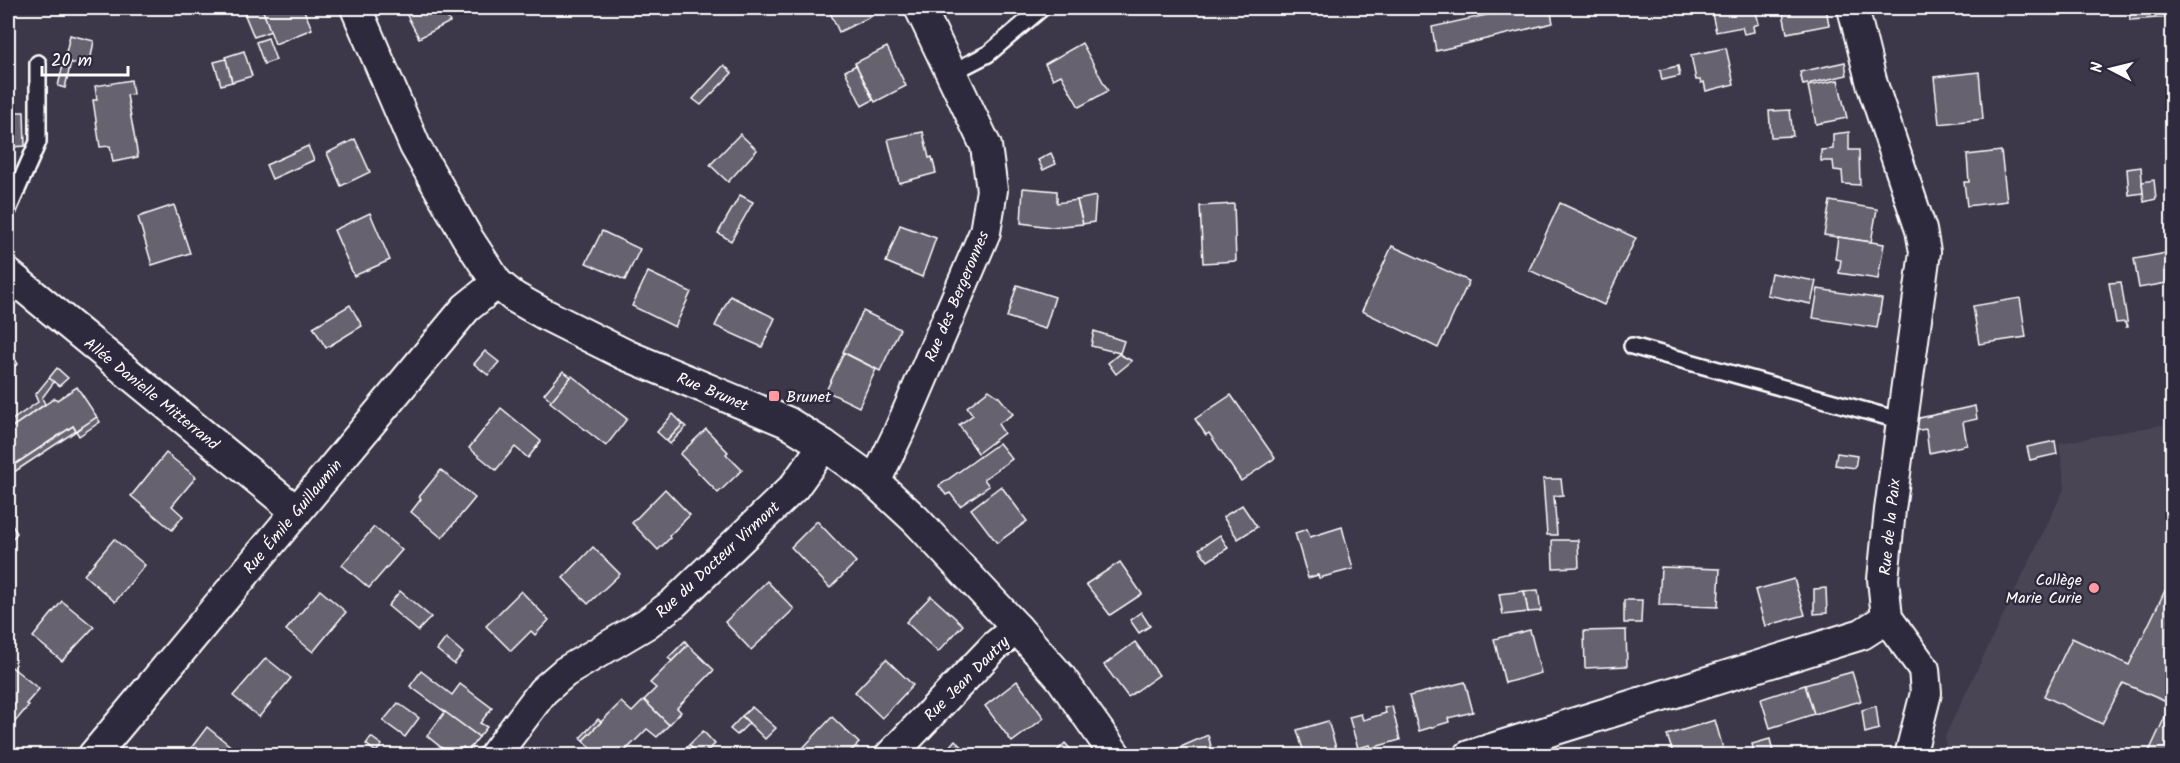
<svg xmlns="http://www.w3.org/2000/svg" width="2180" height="763" viewBox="0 0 2180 763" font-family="Kalam,sans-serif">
<rect width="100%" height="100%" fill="#3c3749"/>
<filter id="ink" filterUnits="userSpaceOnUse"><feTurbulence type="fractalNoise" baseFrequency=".0167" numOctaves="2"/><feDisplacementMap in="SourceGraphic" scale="12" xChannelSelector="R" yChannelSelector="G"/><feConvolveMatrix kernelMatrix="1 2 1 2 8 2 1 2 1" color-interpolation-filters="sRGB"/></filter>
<g filter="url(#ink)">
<!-- built -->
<path fill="#494455" d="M2172 423V755H1946L1945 736 2065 487 2059 443Z"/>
<!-- building -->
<g fill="#666270" stroke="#fff" stroke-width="1.5">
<path d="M242 8H262L271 31 254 37Z"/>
<path d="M262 8H303L312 29 275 44Z"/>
<path d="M403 8H442L450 22 419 38Z"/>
<path d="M828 8H868L872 16 839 32Z"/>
<path d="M1518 8H1550L1553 23 1436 51 1432 27Z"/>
<path d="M1717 8H1755L1759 24 1753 26 1754 32 1744 34 1742 27 1716 32 1711 9Z"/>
<path d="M1782 8H1826L1829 25 1787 33Z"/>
<path d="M2129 8H2172V17L2130 20Z"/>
<path d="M70 35 94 41 89 67 64 61Z"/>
<path d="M268 38 276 60 264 64 256 42Z"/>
<path d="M1082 43 1108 91 1079 107 1061 75 1053 79 1045 64Z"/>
<path d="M887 47 906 86 875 102 855 63Z"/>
<path d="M1726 48 1734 84 1706 91 1704 82 1701 83 1700 80H1696L1691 55Z"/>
<path d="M244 51 252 76 232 82 225 57Z"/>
<path d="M226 59 232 82 221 85 214 62Z"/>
<path d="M64 61 71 62 65 88 58 86Z"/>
<path d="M1845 62 1847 75 1803 85 1800 72Z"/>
<path d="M724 65 732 73 701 105 693 99Z"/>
<path d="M856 65 873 100 862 106 845 71Z"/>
<path d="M1678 66 1680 76 1662 80 1660 70Z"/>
<path d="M8 71 12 149H8Z"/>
<path d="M1979 72 1983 119 1939 124 1934 77Z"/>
<path d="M131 80 133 94 127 95 138 157 113 162 110 146 100 147 93 100H97L95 86Z"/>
<path d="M1838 80 1847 118 1816 124 1808 86Z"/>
<path d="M1790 110 1793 136 1771 137 1769 111Z"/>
<path d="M11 112H24L25 146 12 147Z"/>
<path d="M923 132 929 158 932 157 936 173 899 183 888 139Z"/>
<path d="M1849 132V150H1859L1860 185 1843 184 1842 171 1834 170 1833 161H1821V150L1833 149V134Z"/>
<path d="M740 134 757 150 728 182 710 165Z"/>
<path d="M355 139 370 172 341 186 327 153Z"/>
<path d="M308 146 314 160 272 179 266 165Z"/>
<path d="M2001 151 2007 201 1967 206 1964 182H1969L1967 155Z"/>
<path d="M1051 153 1056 164 1043 170 1038 160Z"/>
<path d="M2141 167 2143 193 2129 195 2127 169Z"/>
<path d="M2154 180 2156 199 2144 202 2142 182Z"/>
<path d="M1023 188 1057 191V203L1077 200 1083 224 1051 227 1021 223Z"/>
<path d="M740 195 753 202 731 241 718 233Z"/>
<path d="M1096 196 1094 222 1083 224 1077 200Z"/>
<path d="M1830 201 1877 209 1871 242 1824 235Z"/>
<path d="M1560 203 1636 238 1604 305 1529 270Z"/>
<path d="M1234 204 1236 261 1203 263 1200 206Z"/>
<path d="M174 205 190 253 152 265 138 217Z"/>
<path d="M370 213 390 260 354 276 334 230Z"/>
<path d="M900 225 936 238 922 277 886 262Z"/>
<path d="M602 231 640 249 625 280 586 263Z"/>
<path d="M1838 237 1884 244 1878 279 1839 273 1841 260 1835 259Z"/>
<path d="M1392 246 1469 281 1438 348 1362 311Z"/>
<path d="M2172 252V282L2139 288 2134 259Z"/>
<path d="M648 272 691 292 675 327 632 306Z"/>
<path d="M1771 273 1816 281 1811 304 1767 295Z"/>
<path d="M2121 282 2128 327H2126L2125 322 2116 323 2109 283Z"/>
<path d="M1017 285 1055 297 1045 329 1007 317Z"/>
<path d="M1818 289 1882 299 1877 328 1813 318Z"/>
<path d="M730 296 775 318 762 347 715 326Z"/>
<path d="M2020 298 2026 337 1979 344 1973 306Z"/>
<path d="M350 305 362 326 326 348 313 327Z"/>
<path d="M863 311 900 329 880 371 843 352Z"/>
<path d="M1094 331 1124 341 1120 353 1091 346Z"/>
<path d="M8 348 18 364 8 370Z"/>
<path d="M485 351 499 362 488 375 474 364Z"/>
<path d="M844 353 876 369 859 407 826 391Z"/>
<path d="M1119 354 1132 361 1116 374 1108 363Z"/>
<path d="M57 368 68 378 59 386 49 378Z"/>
<path d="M563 371 571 377 552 401 544 394Z"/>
<path d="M572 376 627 419 606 446 550 402Z"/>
<path d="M49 378 54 382 42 398 45 404 8 430V423L38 402 35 395Z"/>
<path d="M77 387 97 417 76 431 73 426 8 469V430L55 398 57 400Z"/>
<path d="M989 390 999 397 1013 414 998 424 1004 433 978 453 959 425 973 415 967 407Z"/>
<path d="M1231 395 1275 458 1241 481 1209 433 1206 435 1195 419Z"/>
<path d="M1975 406 1977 419 1963 422 1967 445 1929 453 1926 429 1913 431 1915 419Z"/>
<path d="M501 408 541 441 528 458 515 447 496 470 469 448Z"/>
<path d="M673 414 683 424 667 441 657 432Z"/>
<path d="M97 417 100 422 79 436 76 431Z"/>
<path d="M683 424 686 427 670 444 667 441Z"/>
<path d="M73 426 76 431 8 476V469Z"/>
<path d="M706 429 728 452 726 454 742 470 718 493 680 454Z"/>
<path d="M2055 441 2057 454 2030 460 2027 447Z"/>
<path d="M999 443 1012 459 984 479 989 486 960 506 950 493 946 495 939 486Z"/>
<path d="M166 453 196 477 172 506 183 516 172 530 131 496Z"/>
<path d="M1837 453 1857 456 1855 468 1835 465Z"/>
<path d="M441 470 475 498 442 538 411 512 421 499 419 497Z"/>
<path d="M1543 479H1561L1563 495 1554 496 1557 535H1547Z"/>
<path d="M1001 486 1027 521 997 543 971 509Z"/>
<path d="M665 489 690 515 669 536 670 538 658 550 632 523Z"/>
<path d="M1242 505 1257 527 1238 539 1223 517Z"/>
<path d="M8 519 17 533 8 545Z"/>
<path d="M817 521 856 562 830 588 791 547Z"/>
<path d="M374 527 402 550 369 588 342 565Z"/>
<path d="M1342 527 1353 569 1319 578 1318 575 1308 578 1295 533 1307 529 1310 537Z"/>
<path d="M1220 535 1228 548 1208 561 1199 549Z"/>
<path d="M114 539 145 565 115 602 84 575Z"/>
<path d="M1552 540H1578L1579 567 1553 568Z"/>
<path d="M593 547 620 574 588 604 563 578Z"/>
<path d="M1120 562 1142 594 1110 615 1086 584Z"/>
<path d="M1661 567 1720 569 1718 607 1659 605Z"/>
<path d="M2172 576V756H2147L2171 704 2123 683 2102 724 2044 696 2072 638 2129 665Z"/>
<path d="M1794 579 1805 615 1765 626 1755 590Z"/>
<path d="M767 581 794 609 751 650 725 622Z"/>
<path d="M1826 588 1827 613 1814 614V589Z"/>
<path d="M320 590 346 612 313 652 286 630Z"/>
<path d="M1538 590 1541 611 1528 612 1524 591Z"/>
<path d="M400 591 431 617 418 631 388 606Z"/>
<path d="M521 591 549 620 535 635 531 631 511 651 486 626Z"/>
<path d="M1524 591 1528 612 1503 615 1499 594Z"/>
<path d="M931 596 963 625 938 652 906 622Z"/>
<path d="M1624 600H1642L1641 623H1624Z"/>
<path d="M62 601 94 627 62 661 33 637Z"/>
<path d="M1141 612 1150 626 1139 633 1130 620Z"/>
<path d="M1530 630 1541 673 1505 683 1494 639Z"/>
<path d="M1626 630 1627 666 1585 668 1584 631Z"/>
<path d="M446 638 463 653 454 664 437 650Z"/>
<path d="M685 641 688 645 672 661 668 658Z"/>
<path d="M1135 642 1159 675 1128 697 1104 665Z"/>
<path d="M688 645 714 670 677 708 681 712 669 725 644 700 656 688 650 683Z"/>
<path d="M266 658 291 678 259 717 233 696Z"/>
<path d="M886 659 913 685 882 718 855 692Z"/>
<path d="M8 664 39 689 26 704 29 705 14 723 8 718Z"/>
<path d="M421 671 452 695 460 684 492 708 480 723 487 727 479 737 410 686Z"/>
<path d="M1852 672 1861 701 1814 714 1805 685Z"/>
<path d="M1017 681 1044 718 1012 742 985 706Z"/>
<path d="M1465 682 1473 712 1448 718 1449 722 1419 731 1409 696Z"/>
<path d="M1805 685 1814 714 1770 728 1761 699Z"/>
<path d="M644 700 669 725 657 737 647 729 620 756H598L583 740 621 702 632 712Z"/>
<path d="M398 703 419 718 405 737 383 721Z"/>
<path d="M1392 706 1400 740 1371 748 1370 745 1358 748 1349 717 1361 714 1363 720 1386 713 1384 708Z"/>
<path d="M1876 706 1879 729 1865 733 1862 710Z"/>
<path d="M752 707 776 728 765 739 742 716Z"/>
<path d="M445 712 479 737 468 751 463 747 457 756H452L427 736Z"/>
<path d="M742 716 749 723 737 735 730 729Z"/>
<path d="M832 717 859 743 846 756H809L802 749Z"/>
<path d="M598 719 601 722 583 740 580 738Z"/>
<path d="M1715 720 1724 752 1713 756H1674L1667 735Z"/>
<path d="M1328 721 1337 751 1322 756H1305L1297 730Z"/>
<path d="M207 727 239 753 236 756H185Z"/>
<path d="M703 731 715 744 702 756H699L689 745Z"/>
<path d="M1208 735 1212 750 1192 756H1160Z"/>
<path d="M371 737 382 745 376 752 366 744Z"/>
<path d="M1770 739 1774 756H1755L1752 744Z"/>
<path d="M955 740 972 756H941Z"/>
<path d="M1065 743 1074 753 1071 756H1052Z"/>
<path d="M689 745 699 756H678Z"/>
</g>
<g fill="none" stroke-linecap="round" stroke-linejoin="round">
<!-- service casing -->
<g stroke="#fff" stroke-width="20">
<g id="service">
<path d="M951 73 988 54 1042 8"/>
<path d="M8 210 38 142V63"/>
<path d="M1632 346 1902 421"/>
</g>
</g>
<!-- minor casing -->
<g stroke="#fff" stroke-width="34">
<g id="minor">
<path d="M356 8 415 146 467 237 497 283 514 297 544 314 626 355 787 422 824 445 875 482 916 520 1017 628 1061 678 1116 756"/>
<path d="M8 274 296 511"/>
<path d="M875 482 899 432 985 232 992 190 986 146 920 8"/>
<path d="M1887 618 1924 669 1926 693 1910 756"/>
<path d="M93 756 466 308 497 283"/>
<path d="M494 756 543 691 565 672 646 624 674 603 794 487 824 445"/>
<path d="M890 756 995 646 1017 628"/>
<path d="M1469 756 1862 634 1887 618 1883 579 1890 510 1925 252 1921 230 1872 84 1853 8"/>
</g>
</g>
<!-- service -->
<use href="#service" stroke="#2f2a3d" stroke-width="15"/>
<!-- minor -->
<use href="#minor" stroke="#2f2a3d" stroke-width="30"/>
</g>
</g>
<!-- markers -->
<g fill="#ff9aa2" stroke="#2f2a3d" stroke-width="2">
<rect x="768" y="390" width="12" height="12" rx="3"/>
<circle cx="2094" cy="588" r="6"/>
</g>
<g text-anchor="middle" stroke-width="5" stroke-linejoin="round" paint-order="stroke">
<!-- street labels -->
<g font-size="16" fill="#fff" stroke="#2f2a3d">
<text transform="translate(956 296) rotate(-67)" y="6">Rue des Bergeronnes</text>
<text transform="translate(713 391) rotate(23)" y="6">Rue Brunet</text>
<text transform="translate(152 393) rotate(39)" y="6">Allée Danielle Mitterrand</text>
<text transform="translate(292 516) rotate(-50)" y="6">Rue Émile Guillaumin</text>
<text transform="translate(1889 527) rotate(-84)" y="6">Rue de la Paix</text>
<text transform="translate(717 559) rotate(-43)" y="6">Rue du Docteur Virmont</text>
<text transform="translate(966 678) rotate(-45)" y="6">Rue Jean Dautry</text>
</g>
<!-- poi labels -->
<g font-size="16" fill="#fff" stroke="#2f2a3d" text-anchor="start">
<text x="786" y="402">Brunet</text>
<text x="2082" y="585" text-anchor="end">Collège<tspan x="2082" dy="18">Marie Curie</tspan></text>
</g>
</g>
<!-- margin -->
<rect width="2180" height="763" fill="none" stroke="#2f2a3d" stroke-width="30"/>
<rect x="15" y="15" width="2150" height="733" fill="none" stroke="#fff" stroke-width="2" filter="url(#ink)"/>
<!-- north arrow -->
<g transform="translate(2111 69) rotate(277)" stroke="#2f2a3d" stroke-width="4.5" paint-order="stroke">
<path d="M0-4.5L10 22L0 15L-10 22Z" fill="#ffffff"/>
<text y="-9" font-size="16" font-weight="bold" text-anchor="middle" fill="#ffffff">N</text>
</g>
<!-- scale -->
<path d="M42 66v9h86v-9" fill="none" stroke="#ffffff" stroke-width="3"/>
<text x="51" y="66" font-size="18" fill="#ffffff" stroke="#2f2a3d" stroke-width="4.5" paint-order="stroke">20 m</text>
</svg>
